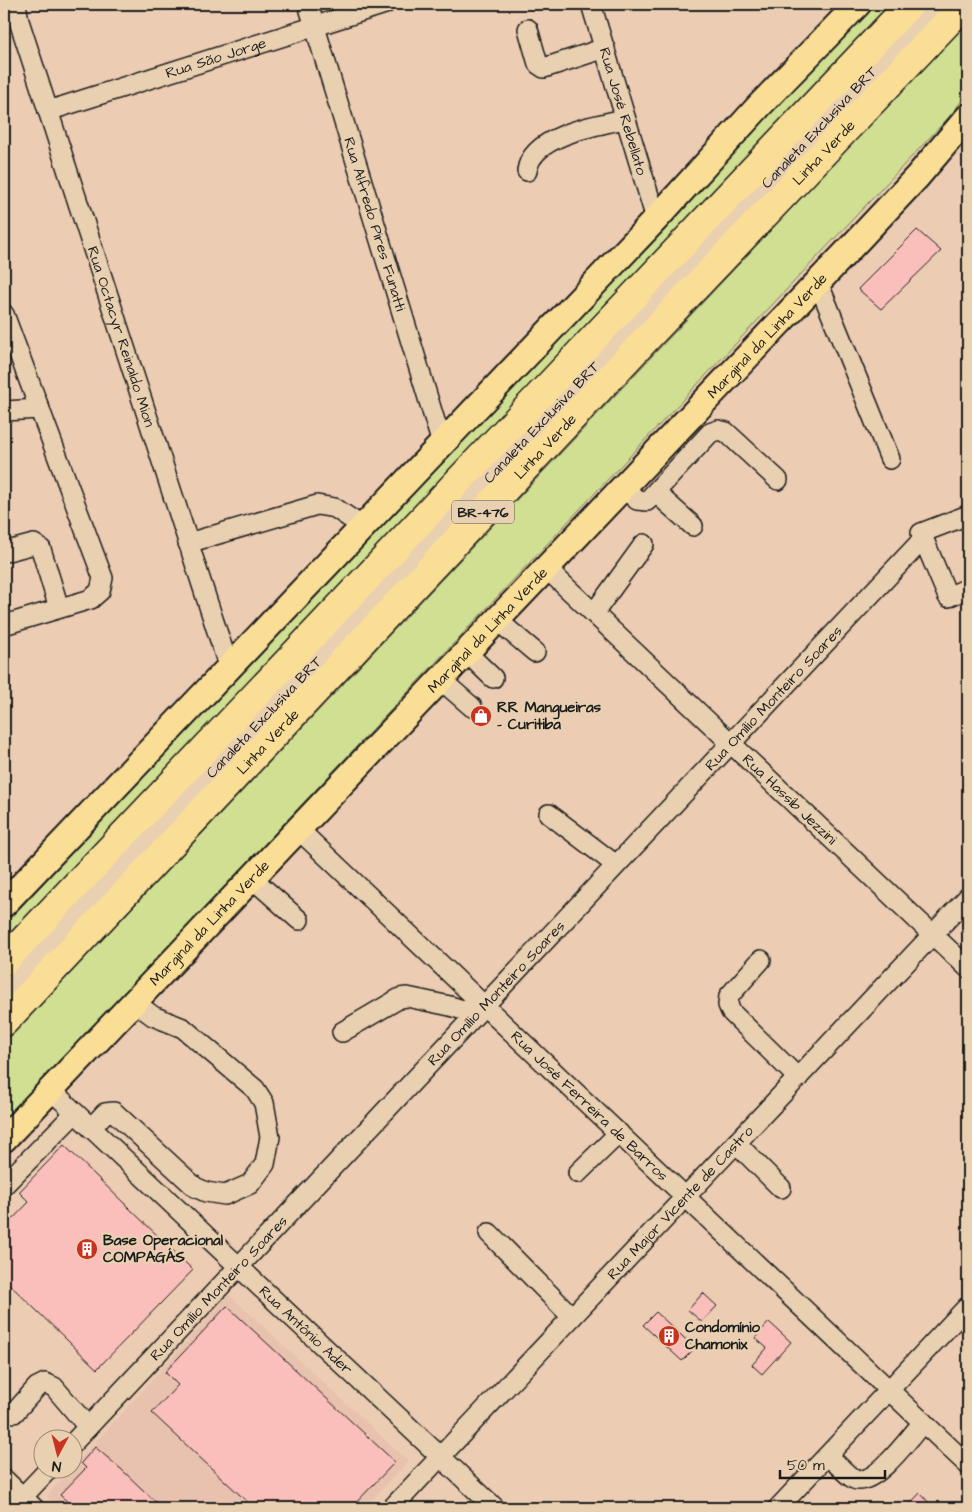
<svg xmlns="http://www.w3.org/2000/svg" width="972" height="1512" viewBox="0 0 972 1512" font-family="'Architects Daughter',sans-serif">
<rect width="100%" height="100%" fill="#ecccb3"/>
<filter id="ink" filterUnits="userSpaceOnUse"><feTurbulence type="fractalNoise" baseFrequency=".02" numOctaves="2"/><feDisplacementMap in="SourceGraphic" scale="10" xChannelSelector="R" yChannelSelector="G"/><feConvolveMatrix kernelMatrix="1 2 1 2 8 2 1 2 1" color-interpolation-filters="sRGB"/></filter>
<g filter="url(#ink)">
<!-- built -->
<path fill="#e8c1af" d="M229 1295 408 1461 364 1508H59L47 1496Z"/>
<!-- green -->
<g fill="#d1df92" stroke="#767e57">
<path d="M871 4H891L4 946V925Z"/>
<path d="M968 21V93L948 118 4 1121V1044Z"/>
</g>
<!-- building -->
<g fill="#fabebb" stroke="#1c1c1c">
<path d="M917 230 941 251 881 309 858 289Z"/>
<path d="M64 1145 193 1270 97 1369 4 1279V1228L29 1202 19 1192Z"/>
<path d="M703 1293 717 1306 702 1322 688 1310Z"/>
<path d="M227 1306 395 1462 351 1508H254L152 1413 178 1385 165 1372Z"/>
<path d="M656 1312 695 1348 682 1361 643 1325Z"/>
<path d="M769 1322 791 1342 762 1374 752 1365 767 1348 755 1338Z"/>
<path d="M95 1447 121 1469 162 1508H74L60 1495 86 1468 81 1463Z"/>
<path d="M920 1493 934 1508H906Z"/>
</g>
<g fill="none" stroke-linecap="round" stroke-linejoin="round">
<!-- minor casing -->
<g stroke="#1c1c1c" stroke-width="22">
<g id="minor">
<path id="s1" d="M16 4 19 21 229 668"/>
<path id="s2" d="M308 4 442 444"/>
<path id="s3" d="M591 4 656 219"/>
<path d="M528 29 538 64 544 68 605 48"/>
<path id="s4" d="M48 111 385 4"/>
<path d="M527 171C531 136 595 125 625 119"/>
<path d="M818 282 890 459"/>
<path d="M4 314 103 578 100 591 91 599 4 625"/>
<path d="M4 411 40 409"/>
<path d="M623 487 637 500 647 501 710 433 718 430 726 432 778 480"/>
<path d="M656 493 693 526"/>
<path d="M968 515 921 533 948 597 968 588"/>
<path d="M188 543 317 505 335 508 363 527"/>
<path d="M4 552 34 544 41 549 59 608"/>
<path id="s5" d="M546 568 968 968"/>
<path d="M594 613 644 544"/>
<path d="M497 620 535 652"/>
<path d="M466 652 493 678"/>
<path d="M440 679 472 707"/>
<path d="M549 814 616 865"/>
<path id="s6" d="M298 829 968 1465"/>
<path d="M252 878 299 920"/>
<path d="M761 960 729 996 728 1005 731 1012 798 1078"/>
<path id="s7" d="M4 993 935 4"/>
<path d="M342 1032 400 998 407 997 450 1006 476 1014"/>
<path id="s8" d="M51 1090 495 1508"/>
<path d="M91 1128 105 1113 114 1112 195 1187 206 1192 225 1195 250 1184 265 1164 270 1137 264 1103 255 1089 183 1028 153 1016 134 1002"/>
<path d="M736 1143 781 1188"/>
<path d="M578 1173 619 1133"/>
<path d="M4 1185 75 1113"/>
<path d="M489 1233 572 1317"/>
<path d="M14 1413 37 1387 45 1383 54 1387 88 1427"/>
<path id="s9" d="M72 1444 923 539"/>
<path d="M828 1456C836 1462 845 1474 854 1479 874 1488 911 1436 923 1422"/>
<path d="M4 1479 34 1508"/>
<path d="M12 1508 48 1470"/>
<path id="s10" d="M392 1508 968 897"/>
<path d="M778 1508 968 1306"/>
</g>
</g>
<!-- major casing -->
<g stroke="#1c1c1c" stroke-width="29">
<g id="major">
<path d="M4 904 656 219 760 105 858 4"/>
<path id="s11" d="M4 1139 856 242 917 177 968 117"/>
</g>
</g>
<!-- highway casing -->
<g stroke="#1c1c1c" stroke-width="31">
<g id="highway">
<path d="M4 961 910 4"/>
<path id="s12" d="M4 1022 649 336 965 4"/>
</g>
</g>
<!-- minor -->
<use href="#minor" stroke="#e9d0b1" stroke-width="19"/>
<!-- major -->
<use href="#major" stroke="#fbde96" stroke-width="25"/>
<!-- highway -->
<use href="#highway" stroke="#fbde96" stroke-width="28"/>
</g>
</g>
<!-- icons -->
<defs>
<g id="shop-disc" transform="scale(1.125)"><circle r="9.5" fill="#c8321e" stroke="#e9d0b1"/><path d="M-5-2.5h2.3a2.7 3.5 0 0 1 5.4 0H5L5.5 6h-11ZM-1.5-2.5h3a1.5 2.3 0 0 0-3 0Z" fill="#fff"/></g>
<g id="building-disc" transform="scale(1.125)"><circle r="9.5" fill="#c8321e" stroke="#e9d0b1"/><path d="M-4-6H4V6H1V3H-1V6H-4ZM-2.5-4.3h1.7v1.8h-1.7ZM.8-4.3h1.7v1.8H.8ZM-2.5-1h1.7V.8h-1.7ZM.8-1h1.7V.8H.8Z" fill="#fff"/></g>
</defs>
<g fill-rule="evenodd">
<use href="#shop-disc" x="481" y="716"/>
<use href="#building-disc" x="87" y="1249"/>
<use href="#building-disc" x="669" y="1336"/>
</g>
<g text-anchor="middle" stroke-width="5" stroke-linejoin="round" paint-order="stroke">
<!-- shield labels -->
<rect fill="#e9d0b1" stroke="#5a5249" stroke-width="1" x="452" y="500.5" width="62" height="23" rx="4"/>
<g font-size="14" font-weight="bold" fill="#1c1c1c">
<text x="483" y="517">BR-476</text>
</g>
<!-- street labels -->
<g font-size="15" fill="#1c1c1c" stroke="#e9d0b1">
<text dy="5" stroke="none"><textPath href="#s4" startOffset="176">Rua São Jorge</textPath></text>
<text dy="5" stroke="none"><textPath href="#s3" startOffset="112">Rua José Rebellato</textPath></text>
<text dy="5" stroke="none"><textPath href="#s7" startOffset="1189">Canaleta Exclusiva BRT</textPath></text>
<text dy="5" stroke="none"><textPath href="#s12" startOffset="1195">Linha Verde</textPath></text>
<text dy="5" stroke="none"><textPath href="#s2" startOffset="230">Rua Alfredo Pires Funatti</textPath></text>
<text dy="5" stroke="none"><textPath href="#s1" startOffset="349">Rua Octacyr Reinaldo Mion</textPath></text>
<text dy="5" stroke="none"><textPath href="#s11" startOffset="1108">Marginal da Linha Verde</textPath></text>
<text dy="5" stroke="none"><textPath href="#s7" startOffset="784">Canaleta Exclusiva BRT</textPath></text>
<text dy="5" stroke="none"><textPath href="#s12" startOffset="790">Linha Verde</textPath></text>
<text dy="5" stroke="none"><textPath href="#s11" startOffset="702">Marginal da Linha Verde</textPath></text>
<text dy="5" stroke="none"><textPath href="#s9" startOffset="1024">Rua Omílio Monteiro Soares</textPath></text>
<text dy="5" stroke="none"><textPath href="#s7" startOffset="379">Canaleta Exclusiva BRT</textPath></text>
<text dy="5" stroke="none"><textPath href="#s12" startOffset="385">Linha Verde</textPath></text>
<text dy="5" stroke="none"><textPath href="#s5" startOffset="336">Rua Hassib Jezzini</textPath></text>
<text dy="5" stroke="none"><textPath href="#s11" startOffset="298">Marginal da Linha Verde</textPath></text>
<text dy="5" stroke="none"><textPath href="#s9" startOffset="619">Rua Omílio Monteiro Soares</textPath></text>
<text dy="5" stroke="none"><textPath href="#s6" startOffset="402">Rua José Ferreira de Barros</textPath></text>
<text dy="5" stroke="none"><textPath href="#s10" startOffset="420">Rua Major Vicente de Castro</textPath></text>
<text dy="5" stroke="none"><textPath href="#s9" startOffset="214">Rua Omílio Monteiro Soares</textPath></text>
<text dy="5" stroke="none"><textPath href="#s8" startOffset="350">Rua Antônio Ader</textPath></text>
</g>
<!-- poi labels -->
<g font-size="15" font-weight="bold" fill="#1c1c1c" stroke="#e9d0b1" text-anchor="start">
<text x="497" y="712">RR Mangueiras<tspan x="497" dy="17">- Curitiba</tspan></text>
<text x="103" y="1245">Base Operacional<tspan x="103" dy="17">COMPAGÁS</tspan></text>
<text x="685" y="1332">Condomínio<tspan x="685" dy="17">Chamonix</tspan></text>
</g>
</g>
<!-- margin -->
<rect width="972" height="1512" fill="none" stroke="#e9d0b1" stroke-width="20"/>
<rect x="10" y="10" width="952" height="1492" fill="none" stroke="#1c1c1c" stroke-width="2" filter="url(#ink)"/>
<!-- north arrow -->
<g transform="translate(58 1454) rotate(187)"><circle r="24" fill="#e9d0b1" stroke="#978875"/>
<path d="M0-4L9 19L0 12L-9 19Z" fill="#c8321e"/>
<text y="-8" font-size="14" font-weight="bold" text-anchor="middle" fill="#1c1c1c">N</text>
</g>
<!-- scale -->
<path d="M780 1470v8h105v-8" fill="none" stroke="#1c1c1c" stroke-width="2.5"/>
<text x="787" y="1470" font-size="15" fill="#1c1c1c" stroke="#e9d0b1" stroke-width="4" paint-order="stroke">50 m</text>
</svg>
